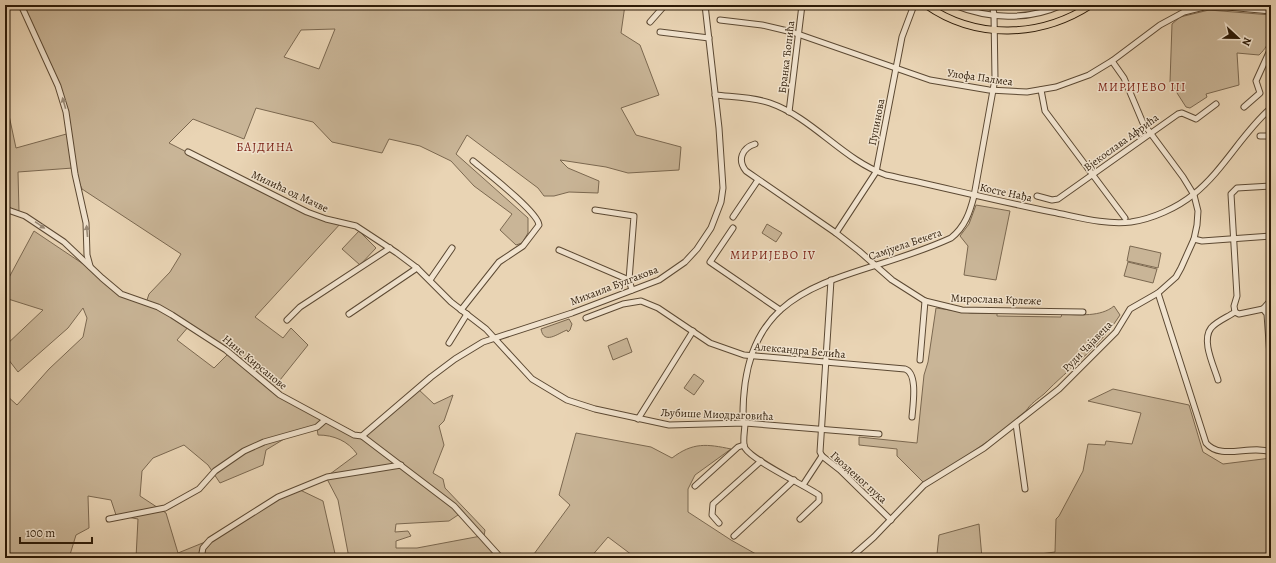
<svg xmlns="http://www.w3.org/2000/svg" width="1276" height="563" viewBox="0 0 1276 563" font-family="Alegreya,serif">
<rect width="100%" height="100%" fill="#e9d4b4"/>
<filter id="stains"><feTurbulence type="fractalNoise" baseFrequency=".005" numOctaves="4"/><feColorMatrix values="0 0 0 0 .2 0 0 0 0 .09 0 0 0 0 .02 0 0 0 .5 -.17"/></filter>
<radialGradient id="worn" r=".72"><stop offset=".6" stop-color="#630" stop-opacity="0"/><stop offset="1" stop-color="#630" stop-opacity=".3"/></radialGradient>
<!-- green -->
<g fill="#c9b597" stroke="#7b6850" fill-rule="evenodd">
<path d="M19 5H625L621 33 640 45 659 95 621 108 636 135 681 147 679 170 628 173 606 167 560 160 568 168 599 181 598 193 569 192 554 196H544L538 188 467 135 456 154 528 218V233L522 243 516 245 500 230 512 214 474 186 451 161 420 146 389 139 382 153 332 142 313 122 256 108 244 139 193 119 169 143 281 200 341 223 255 317 283 338 291 328 308 345 272 390 362 436 417 388 434 404 453 395 444 421 439 426 444 445 433 473 443 479 445 488 485 530 484 536 502 558H349L338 500 326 477 357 454C348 441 334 435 318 435L317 428 294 433 266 450 263 465 220 483 208 465 184 445 153 458 142 471 140 496 166 513 178 553 210 540 219 532 298 489 323 501 336 558H136L138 519 116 515 111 500 88 496 89 528 76 535 69 558H5V394L17 405 49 369 83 337 87 318 83 308 68 328 18 372 5 355V346L43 310 5 298V285L34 231 110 282 121 294 146 303 149 294 170 272 181 254 82 189 73 168 18 172 19 212 5 208V102L7 106 16 148 70 133 58 86ZM335 29 319 69 284 57 301 30ZM189 326 229 353 214 368 177 340ZM461 513 481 536 417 548H396V541L411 536 408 531 395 532 396 524 449 521Z"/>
<path d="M1209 10 1271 15C1271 32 1272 43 1259 55L1237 53 1239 85 1206 94 1207 97 1190 108 1186 107 1170 82 1172 24 1180 17Z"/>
<path d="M976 205 1010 211 996 280 964 275 968 246 960 236 969 224Z"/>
<path d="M767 224 782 233 776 242 762 233Z"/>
<path d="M359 231 376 248 360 265 342 249Z"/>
<path d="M1130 246 1161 253 1158 268 1127 261Z"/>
<path d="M1128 262 1157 269 1153 283 1124 276Z"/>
<path d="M1114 306 1120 315C1102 345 1068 369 1044 394 1038 399 1030 404 1026 411L1000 433 925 484 897 456V449L859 445V437L917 443 924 375 928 362 936 308 971 313H997V316L1061 317 1062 314C1079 315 1101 317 1114 306Z"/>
<path d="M569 319 572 324 570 330 568 332 567 330C557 334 544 345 541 329Z"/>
<path d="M627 338 632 352 613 360 608 346Z"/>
<path d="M694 374 704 381 694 395 684 388Z"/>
<path d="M1113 389 1189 405 1203 452 1223 464 1271 458V558H1010L1055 552 1056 519 1059 516 1083 471 1088 444 1105 445 1106 441 1132 444 1141 413 1088 401Z"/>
<path d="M576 433 651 447 672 458C693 442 707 444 731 449L695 475 688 489V512L731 540 763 558H636L608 537 590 558H531L570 505 559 495Z"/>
<path d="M979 524 982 558H933L937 554 939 535Z"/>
</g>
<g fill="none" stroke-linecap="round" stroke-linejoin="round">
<!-- minor casing -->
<g stroke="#5c4933" stroke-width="7">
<g id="minor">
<path d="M21 5 58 86 66 112 75 174 86 223 87 255 90 266"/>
<path d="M954 5C989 19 1027 21 1062 5"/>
<path d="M720 20 762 25 792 32 930 80 989 90 1027 92 1056 87 1089 75 1112 61 1160 25 1184 12 1204 7H1227L1271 11"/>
<path d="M650 22 665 5"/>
<path d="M660 32 709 38"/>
<path d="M1041 90 1045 111 1125 218"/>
<path d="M715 95C733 97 753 97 770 103 813 118 843 160 886 175 942 187 997 201 1052 212 1078 217 1104 225 1131 222 1152 219 1177 208 1194 194 1224 170 1242 133 1271 108"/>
<path d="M1244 107 1260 93 1256 81 1271 48"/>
<path d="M789 112 802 5"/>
<path d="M1260 136H1271"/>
<path d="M755 144C742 148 737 160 746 171L836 233 859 251 892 280 925 301 962 310 1083 312"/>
<path d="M188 152 307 212 326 219 356 226 397 253 417 268 451 302 486 329 532 379 567 400 595 409 669 425 745 423 879 434"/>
<path d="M1037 196 1052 200 1058 199 1178 114 1182 113 1196 119 1216 104"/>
<path d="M5 209 25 216 64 242 102 278 121 294 158 307 172 315 226 350 280 395 354 435 362 436 454 506 501 558"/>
<path d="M595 210 634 216 629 280 632 290"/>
<path d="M733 217 758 180"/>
<path d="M733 228 710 262 780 310"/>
<path d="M836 233 876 172 902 37 914 5"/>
<path d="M1194 239 1202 241 1271 236"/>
<path d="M559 250 629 280"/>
<path d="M430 280 452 248"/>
<path d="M1158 293 1206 443C1221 461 1250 444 1271 452"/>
<path d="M1263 309 1267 314 1271 370"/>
<path d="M1263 309 1271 300"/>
<path d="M461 310 499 262 523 246 539 225C538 212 485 171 473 161"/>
<path d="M1235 312 1234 306 1237 296 1231 194 1237 188 1271 186"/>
<path d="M1235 312 1239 314 1263 309"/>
<path d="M349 314 417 268"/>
<path d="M586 318 623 304 641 301 658 308 710 343 744 355 905 369C918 373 913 404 912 417"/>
<path d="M287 320 300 307 390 248"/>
<path d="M449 343 467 314"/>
<path d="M920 360 925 301"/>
<path d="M1218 380C1214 366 1201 341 1211 328 1217 321 1228 317 1235 312"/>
<path d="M638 419 693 331"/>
<path d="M743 423C740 271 847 286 951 238 965 227 970 212 974 196L995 79 994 14 992 5"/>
<path d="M745 423C745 430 742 443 745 448 753 461 804 485 819 495V501L800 519"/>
<path d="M1016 424 1025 489"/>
<path d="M362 436 431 377 455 359 483 342 572 313 659 280 685 262 697 249 711 228 721 202 723 188 719 128 705 5"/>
<path d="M822 456 820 452 831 280"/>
<path d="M822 456 840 470 891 520"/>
<path d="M803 485 822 456"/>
<path d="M695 486 738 447 744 445"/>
<path d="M109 519 165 508 199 489 215 471 244 451 264 442 317 427 325 420"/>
<path d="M719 523 712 515 713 504 761 461"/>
<path d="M734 536 794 480"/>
<path d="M201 558 203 548 210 540 278 497 327 477 401 465"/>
<path d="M850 558 874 537 924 485 984 448 1059 389 1116 332 1130 309 1158 293 1176 277 1181 268 1194 239 1197 225 1198 211 1194 195 1183 177 1143 123 1124 78 1112 61"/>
</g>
</g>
<!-- major casing -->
<g stroke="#2d1b08" stroke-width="8">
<path id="major" d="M926 5C976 40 1040 38 1091 5"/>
</g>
<!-- minor -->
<use href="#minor" stroke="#f1e3ce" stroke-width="5"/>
<!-- major -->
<use href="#major" stroke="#e9d4b4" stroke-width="6"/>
</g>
<!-- one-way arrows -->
<defs><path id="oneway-solid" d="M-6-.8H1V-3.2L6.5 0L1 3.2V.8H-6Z"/></defs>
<g fill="#998975">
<use href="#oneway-solid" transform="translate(64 103) rotate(-106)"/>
<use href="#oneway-solid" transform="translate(40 225) rotate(34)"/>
<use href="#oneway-solid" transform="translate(87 231) rotate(-95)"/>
</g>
<g text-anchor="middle" stroke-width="3" stroke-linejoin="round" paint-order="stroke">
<!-- street labels -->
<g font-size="11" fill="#2d1b08" stroke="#f1e3ce">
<text transform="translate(786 57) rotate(-83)" y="4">Бранка Ћопића</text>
<text transform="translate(980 77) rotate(8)" y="4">Улофа Палмеа</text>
<text transform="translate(876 122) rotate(-79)" y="4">Пупинова</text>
<text transform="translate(1121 142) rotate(-36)" y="4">Вјекослава Афрића</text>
<text transform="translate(290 191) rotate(25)" y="4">Милића од Мачве</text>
<text transform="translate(1006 192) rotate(12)" y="4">Косте Нађа</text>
<text transform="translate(905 244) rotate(-19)" y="4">Самјуела Бекета</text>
<text transform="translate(614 285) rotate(-21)" y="4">Михаила Булгакова</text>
<text transform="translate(996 299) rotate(2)" y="4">Мирослава Крлеже</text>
<text transform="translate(1087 346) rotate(-46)" y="4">Руди Чајавеца</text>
<text transform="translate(800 350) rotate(5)" y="4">Александра Белића</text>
<text transform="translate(255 362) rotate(39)" y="4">Нине Кирсанове</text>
<text transform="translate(717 414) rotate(2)" y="4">Љубише Миодраговића</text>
<text transform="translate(859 477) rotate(42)" y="4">Гвозденог пука</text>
</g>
<!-- neighbourhood labels -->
<g font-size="12" letter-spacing="1" fill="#7a1f14" stroke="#f1e3ce">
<text x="1142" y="91">МИРИЈЕВО III</text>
<text x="265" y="151">БАЈДИНА</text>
<text x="773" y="259">МИРИЈЕВО IV</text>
</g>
</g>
<!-- margin -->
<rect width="1276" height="563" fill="none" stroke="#e9d4b4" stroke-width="20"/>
<rect x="6" y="6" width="1264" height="551" fill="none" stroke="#2d1b08" stroke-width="2"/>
<rect x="10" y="10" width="1256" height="543" fill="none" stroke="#2d1b08"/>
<!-- north arrow -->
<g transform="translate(1238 38) rotate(112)" stroke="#f1e3ce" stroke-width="3" paint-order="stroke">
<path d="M0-3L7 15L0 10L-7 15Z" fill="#2d1b08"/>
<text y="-6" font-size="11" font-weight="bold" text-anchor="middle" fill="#2d1b08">N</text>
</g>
<!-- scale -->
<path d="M20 537v6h72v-6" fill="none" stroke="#2d1b08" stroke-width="2"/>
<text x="26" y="537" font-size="12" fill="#2d1b08" stroke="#f1e3ce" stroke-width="3" paint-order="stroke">100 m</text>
<rect width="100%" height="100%" filter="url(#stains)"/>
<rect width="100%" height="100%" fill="url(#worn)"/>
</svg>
